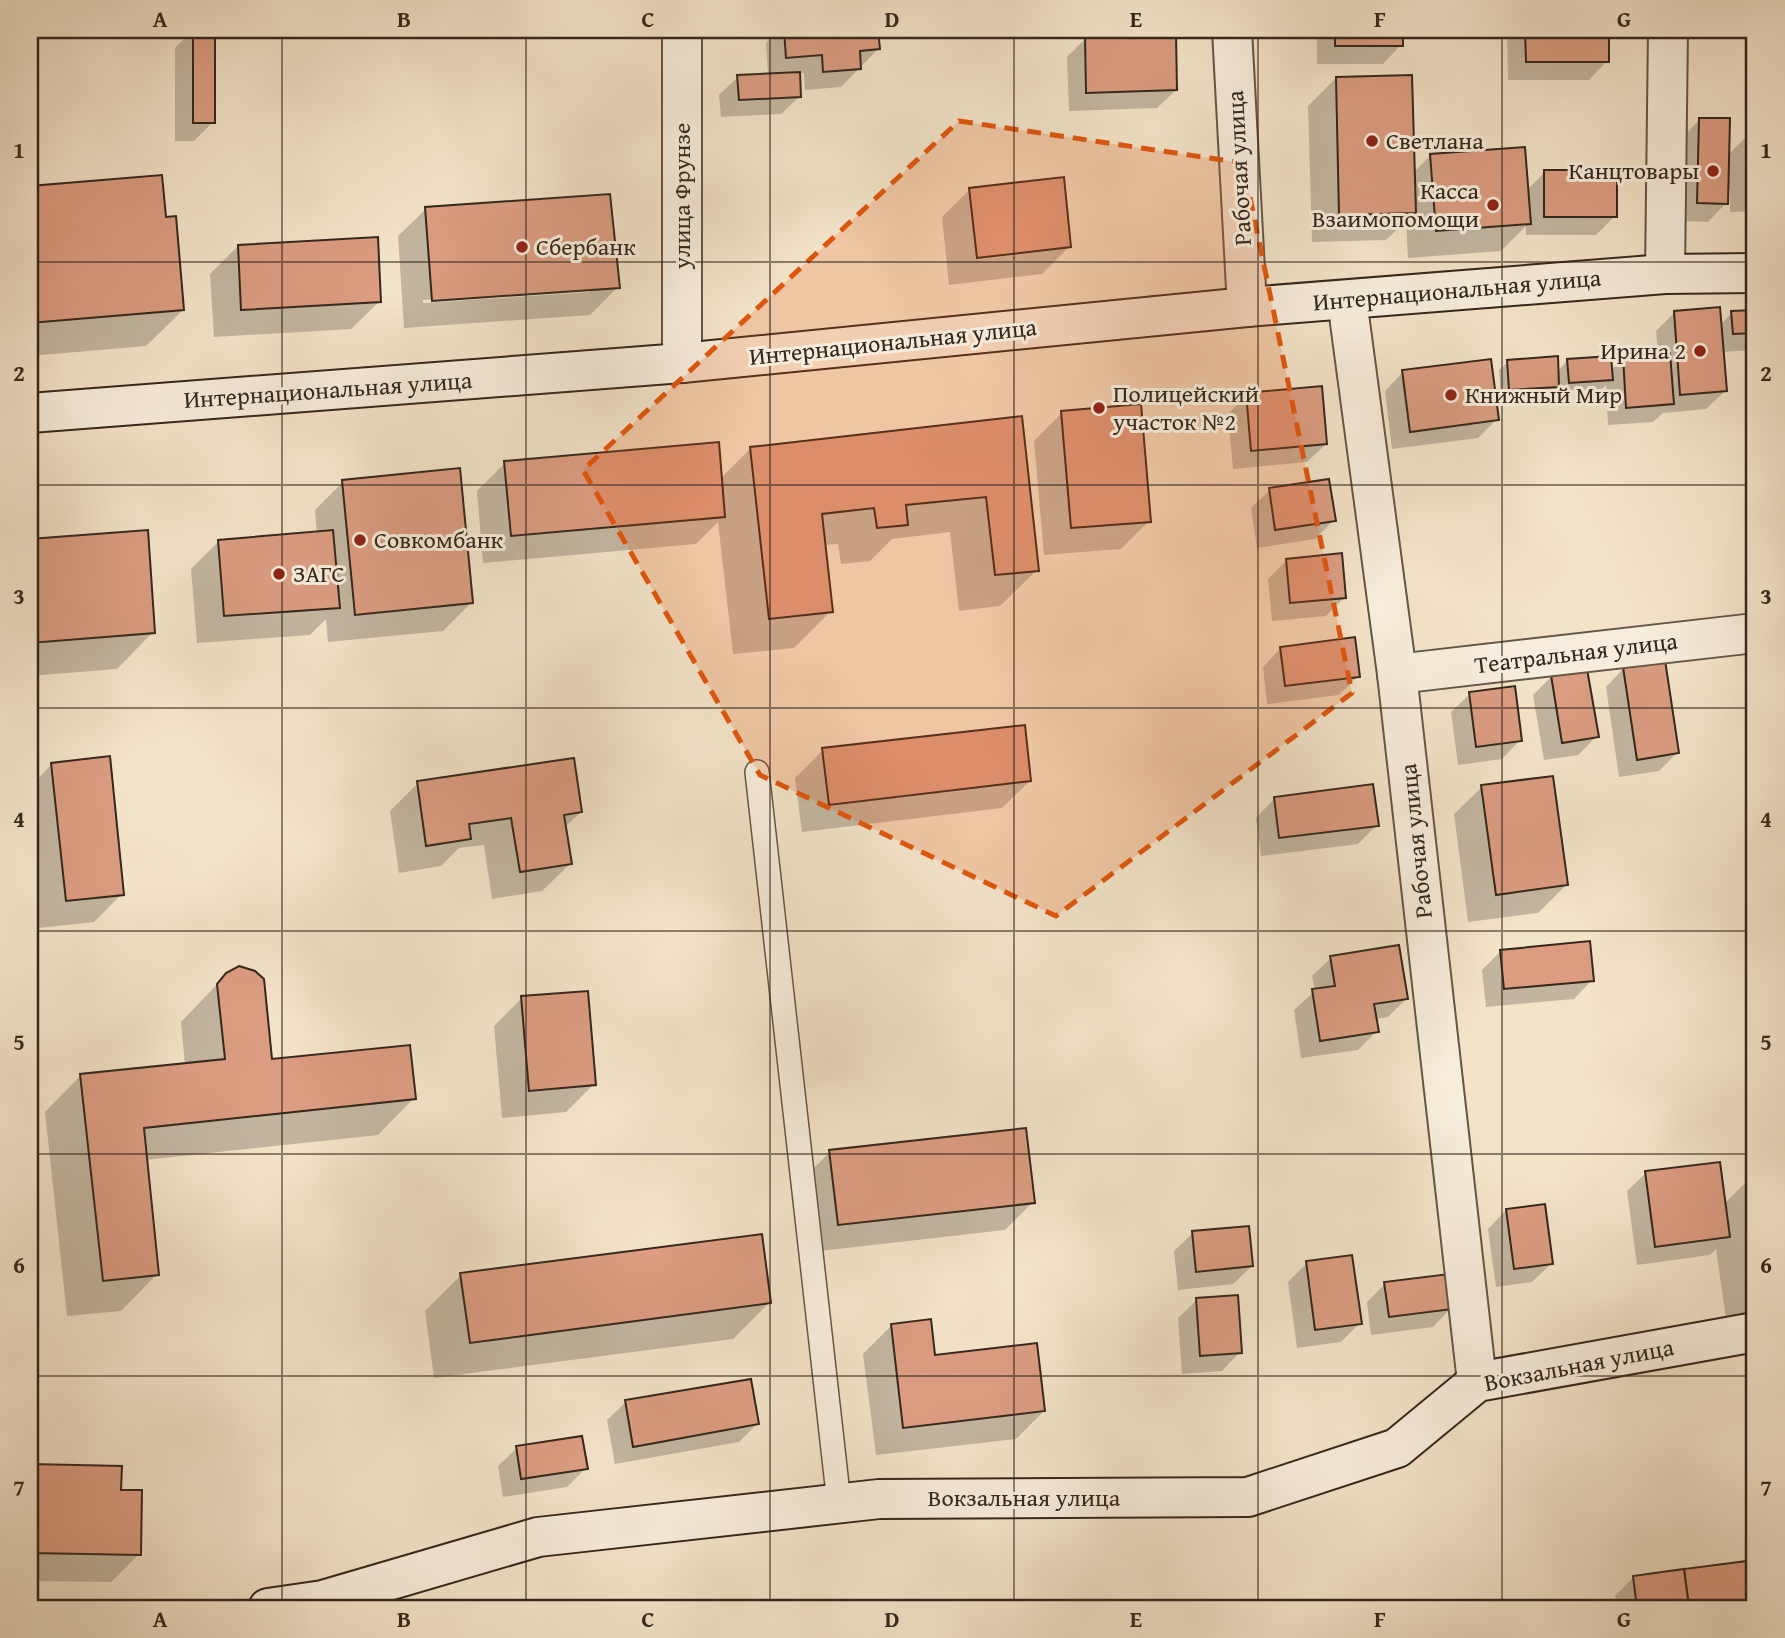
<svg xmlns="http://www.w3.org/2000/svg" width="1785" height="1638" viewBox="0 0 1785 1638" font-family="'Gentium Book Plus',serif">
<rect width="100%" height="100%" fill="#f3e3c9"/>
<filter id="stains"><feTurbulence type="fractalNoise" baseFrequency=".00286" numOctaves="4"/><feColorMatrix values="0 0 0 0 .2 0 0 0 0 .09 0 0 0 0 .02 0 0 0 .5 -.17"/></filter>
<radialGradient id="worn" r=".72"><stop offset=".6" stop-color="#630" stop-opacity="0"/><stop offset="1" stop-color="#630" stop-opacity=".3"/></radialGradient>
<!-- shadow -->
<g fill="#0003" fill-rule="evenodd">
<path d="M193 30H213V122L194 141H175V48Z"/>
<path d="M222 30H278L270 38 222 35Z"/>
<path d="M779 30H877L878 49 841 87 805 90 804 73H798L800 96 781 114 721 117 719 95 738 77 768 75 766 43Z"/>
<path d="M1092 30H1164L1158 36 1176 90 1157 108 1069 111 1067 57 1086 38H1092Z"/>
<path d="M1317 30H1401V45L1383 64H1317Z"/>
<path d="M1507 30H1607V61L1589 80H1508Z"/>
<path d="M1695 30H1755V32Z"/>
<path d="M1336 78 1413 173 1431 155 1527 190 1545 172 1615 216 1596 235H1526V226L1501 251 1408 258 1406 221 1386 240 1312 242 1308 106Z"/>
<path d="M1699 120 1727 156 1755 128V211L1730 212V190H1726V203L1708 222 1679 221 1681 139Z"/>
<path d="M160 176 164 219 183 310 146 346 30 356V188Z"/>
<path d="M970 189 1070 246 1042 274 949 285 942 217Z"/>
<path d="M426 209 618 287 590 315 404 328 398 236ZM590 288V292L423 303V300Z"/>
<path d="M238 246 379 302 351 329 214 337 210 274Z"/>
<path d="M1755 312V392L1753 350 1722 352 1725 391 1706 409 1663 413 1653 422 1608 425 1606 385 1602 389 1560 391V384L1549 395 1501 398 1499 370 1508 362 1557 372 1568 360 1610 371 1624 357 1658 355 1656 331 1674 313 1720 325 1732 313Z"/>
<path d="M1403 372 1497 419 1478 438 1392 449 1385 391Z"/>
<path d="M1247 395 1326 444 1307 462 1233 469 1228 414Z"/>
<path d="M1062 413 1149 521 1121 549 1044 555 1034 441Z"/>
<path d="M1020 418 1037 570 1000 606 959 611 950 532 892 539 870 561 841 564 838 544 824 545 831 611 794 648 733 654 718 522 696 544 483 563 477 491 505 463 720 479 751 448Z"/>
<path d="M343 482 471 603 443 631 328 642 326 619 310 635 197 643 191 569 219 541 317 533 315 510Z"/>
<path d="M1270 490 1334 520 1315 539 1257 548 1251 508Z"/>
<path d="M146 532 153 632 117 669 30 676V540Z"/>
<path d="M1287 560 1345 597 1326 616 1272 621 1268 579Z"/>
<path d="M1281 648 1358 676 1339 695 1267 704 1263 667Z"/>
<path d="M1624 668 1677 753 1659 771 1619 777 1606 687Z"/>
<path d="M1551 677 1597 736 1578 755 1544 760 1533 695Z"/>
<path d="M1470 694 1520 740 1502 759 1458 765 1451 712Z"/>
<path d="M823 750 1030 781 1002 808 802 832 795 778Z"/>
<path d="M52 764 122 894 94 922 38 928 30 845V787Z"/>
<path d="M418 783 581 812 564 828 570 864 542 891 492 899 484 845 459 848 441 866 399 873 390 811Z"/>
<path d="M1482 787 1566 885 1538 913 1468 922 1454 814Z"/>
<path d="M1274 799 1377 825 1358 844 1261 856 1256 818Z"/>
<path d="M1501 951 1592 980 1574 999 1486 1007 1482 970Z"/>
<path d="M1331 958 1406 999 1388 1017 1375 1019 1377 1031 1358 1050 1301 1058 1294 1010 1315 991 1312 976Z"/>
<path d="M227 974 271 1061 414 1098 378 1135 145 1160 157 1274 121 1311 67 1316 45 1112 81 1075 185 1065 181 1022Z"/>
<path d="M522 998 594 1084 566 1112 502 1118 494 1026Z"/>
<path d="M830 1152 1033 1202 1005 1230 811 1252 802 1180Z"/>
<path d="M1646 1173 1724 1204 1747 1181 1755 1180V1314L1726 1319 1716 1249 1710 1255 1637 1265 1627 1191Z"/>
<path d="M1506 1210 1551 1264 1532 1282 1496 1287 1488 1229Z"/>
<path d="M1193 1233 1252 1266 1233 1284 1178 1290 1174 1251Z"/>
<path d="M1307 1263 1360 1323 1341 1342 1297 1348 1288 1282Z"/>
<path d="M461 1275 770 1302 733 1339 434 1378 425 1311Z"/>
<path d="M1385 1284 1451 1308 1433 1327 1371 1335 1367 1302Z"/>
<path d="M1197 1300 1240 1352 1222 1371 1182 1374 1178 1318Z"/>
<path d="M891 1326 933 1357 1044 1411 1016 1439 876 1455 863 1354Z"/>
<path d="M626 1402 757 1424 739 1442 615 1464 607 1420Z"/>
<path d="M517 1448 586 1468 567 1487 503 1497 498 1466Z"/>
<path d="M30 1465 120 1468 119 1492 139 1554 111 1582 30 1581Z"/>
<path d="M1755 1562V1608H1617L1615 1596 1634 1577Z"/>
</g>
<!-- building -->
<g fill="#db9c81" stroke="#35271c" stroke-width="2">
<rect x="193" y="30" width="22" height="93"/>
<path d="M784 30H878L880 49 860 51 861 69 823 72 822 55 786 58Z"/>
<rect x="1335" y="30" width="68" height="16"/>
<path d="M1525 30H1609V62H1526Z"/>
<path d="M1176 34 1177 90 1086 93 1085 36Z"/>
<path d="M800 72 801 97 739 100 737 75Z"/>
<path d="M1412 75 1416 213 1339 215 1336 77Z"/>
<path d="M1699 118H1730L1728 204 1697 203Z"/>
<path d="M1525 147 1531 224 1436 231 1430 154Z"/>
<rect x="1544" y="170" width="73" height="47"/>
<path d="M162 175 166 217 176 216 184 310 30 323V186Z"/>
<path d="M1064 177 1071 247 977 258 969 188Z"/>
<path d="M610 194 620 288 432 301 425 207Z"/>
<path d="M378 237 381 302 241 310 238 245Z"/>
<path d="M1720 307 1727 391 1680 395 1674 311Z"/>
<path d="M1755 310V333L1733 334 1731 311Z"/>
<path d="M1670 353 1674 404 1626 408 1623 356Z"/>
<path d="M1558 356 1559 387 1509 390 1507 360Z"/>
<path d="M1611 356 1613 380 1569 383 1567 359Z"/>
<path d="M1491 359 1499 420 1410 432 1402 370Z"/>
<path d="M1322 386 1327 444 1251 451 1246 393Z"/>
<path d="M1141 404 1151 522 1071 528 1061 411Z"/>
<path d="M1022 416 1039 571 995 575 986 497 906 505 908 525 877 528 874 508 822 514 833 612 769 619 750 447Z"/>
<path d="M719 442 725 517 511 536 504 461Z"/>
<path d="M460 468 473 603 355 615 342 480Z"/>
<path d="M1329 479 1336 521 1275 530 1269 488Z"/>
<path d="M148 530 155 633 30 643V539Z"/>
<path d="M333 530 340 608 224 616 218 540Z"/>
<path d="M1342 553 1346 598 1290 603 1286 559Z"/>
<path d="M1355 637 1360 677 1285 686 1280 647Z"/>
<path d="M1665 660 1679 753 1637 760 1623 667Z"/>
<path d="M1587 669 1599 737 1562 743 1551 675Z"/>
<path d="M1515 686 1522 741 1476 747 1469 692Z"/>
<path d="M1025 725 1031 781 829 805 822 748Z"/>
<path d="M110 756 124 895 66 901 51 763Z"/>
<path d="M574 758 582 812 564 815 572 864 520 872 511 818 469 824 471 839 426 846 417 781Z"/>
<path d="M1553 776 1568 885 1496 895 1481 785Z"/>
<path d="M1373 784 1379 826 1279 838 1274 797Z"/>
<path d="M1590 941 1594 981 1504 989 1500 950Z"/>
<path d="M1399 945 1408 999 1374 1004 1379 1032 1320 1041 1312 989 1335 986 1330 956Z"/>
<path d="M239 966 255 971 264 979 272 1059 410 1045 416 1099 144 1128 159 1275 103 1281 80 1074 225 1059 217 984 226 973Z"/>
<path d="M588 991 596 1085 529 1091 521 996Z"/>
<path d="M1026 1128 1035 1203 838 1225 829 1150Z"/>
<path d="M1720 1162 1730 1237 1655 1247 1645 1171Z"/>
<path d="M1755 1178V1238L1746 1180Z"/>
<path d="M1545 1204 1553 1264 1514 1269 1506 1209Z"/>
<path d="M1249 1226 1253 1266 1196 1272 1192 1231Z"/>
<path d="M762 1234 771 1303 470 1343 460 1273Z"/>
<path d="M1352 1255 1362 1324 1315 1330 1306 1261Z"/>
<path d="M1449 1274 1453 1309 1389 1317 1384 1282Z"/>
<path d="M1238 1295 1242 1353 1200 1356 1196 1298Z"/>
<path d="M931 1319 935 1355 1037 1343 1045 1411 903 1428 891 1324Z"/>
<path d="M751 1379 759 1424 633 1447 625 1400Z"/>
<path d="M582 1436 588 1469 521 1479 516 1446Z"/>
<path d="M30 1464 122 1466 121 1490H142L141 1555 30 1553Z"/>
<path d="M1755 1560V1608H1689L1684 1569Z"/>
<path d="M1684 1569 1689 1608H1637L1633 1576Z"/>
</g>
<g fill="none" stroke-linecap="round" stroke-linejoin="round">
<!-- lane casing -->
<g stroke="#645647" stroke-width="26">
<path id="lane" d="M757 772 839 1503"/>
</g>
<!-- street casing -->
<g stroke="#645647" stroke-width="42">
<g id="street">
<path d="M682 30V363"/>
<path d="M1232 30 1247 307"/>
<path d="M1665 274 1668 30"/>
<path d="M1347 300 1397 674 1477 1382"/>
<path d="M1397 674 1755 633"/>
</g>
</g>
<!-- secondary casing -->
<g stroke="#35271c" stroke-width="42">
<g id="secondary">
<path d="M30 413 682 363 1247 307 1665 274 1755 273"/>
<path d="M268 1608 323 1600 538 1537 879 1499 1248 1497 1397 1448 1477 1382 1755 1332"/>
</g>
</g>
<!-- lane -->
<use href="#lane" stroke="#f7eddc" stroke-width="23"/>
<!-- street -->
<use href="#street" stroke="#f7eddc" stroke-width="38"/>
<!-- secondary -->
<use href="#secondary" stroke="#f7eddc" stroke-width="38"/>
</g>
<!-- marked area -->
<path fill="#df560d" fill-opacity="0.2" stroke="#df560d" stroke-width="5" stroke-dasharray="14 9" stroke-linejoin="round" d="M959 121 1243 163 1352 693 1056 916 760 775 583 470Z"/>
<!-- grid -->
<path fill="none" stroke="#35271c" stroke-width="2" stroke-opacity="0.55" d="M282 30V1608M526 30V1608M770 30V1608M1014 30V1608M1258 30V1608M1502 30V1608M30 262H1755M30 485H1755M30 708H1755M30 931H1755M30 1154H1755M30 1376H1755"/>
<!-- markers -->
<g fill="#8f2418" stroke="#f7eddc" stroke-width="2.5">
<circle cx="1372" cy="141" r="7"/>
<circle cx="1713" cy="171" r="7"/>
<circle cx="1493" cy="205" r="7"/>
<circle cx="522" cy="247" r="7"/>
<circle cx="1700" cy="351" r="7"/>
<circle cx="1451" cy="395" r="7"/>
<circle cx="1099" cy="408" r="7"/>
<circle cx="360" cy="540" r="7"/>
<circle cx="279" cy="574" r="7"/>
</g>
<g text-anchor="middle" stroke-width="6" stroke-linejoin="round" paint-order="stroke">
<!-- poi labels -->
<g font-size="24" fill="#35271c" stroke="#f7eddc" text-anchor="start">
<text x="1386" y="149">Светлана</text>
<text x="1699" y="179" text-anchor="end">Канцтовары</text>
<text x="1479" y="199" text-anchor="end">Касса<tspan x="1479" dy="28">Взаимопомощи</tspan></text>
<text x="536" y="255">Сбербанк</text>
<text x="1686" y="359" text-anchor="end">Ирина 2</text>
<text x="1113" y="402">Полицейский<tspan x="1113" dy="28">участок №2</tspan></text>
<text x="1465" y="403">Книжный Мир</text>
<text x="374" y="548">Совкомбанк</text>
<text x="293" y="582">ЗАГС</text>
</g>
<!-- street labels -->
<g font-size="24" fill="#35271c" stroke="#f7eddc">
<text transform="translate(1239 168) rotate(-93)" y="8">Рабочая улица</text>
<text transform="translate(682 196) rotate(-90)" y="8">улица Фрунзе</text>
<text transform="translate(1457 290) rotate(-5)" y="8">Интернациональная улица</text>
<text transform="translate(893 342) rotate(-6)" y="8">Интернациональная улица</text>
<text transform="translate(328 390) rotate(-4)" y="8">Интернациональная улица</text>
<text transform="translate(1576 653) rotate(-7)" y="8">Театральная улица</text>
<text transform="translate(1416 841) rotate(-96)" y="8">Рабочая улица</text>
<text transform="translate(1579 1365) rotate(-11)" y="8">Вокзальная улица</text>
<text x="1024" y="1506">Вокзальная улица</text>
</g>
</g>
<!-- margin -->
<rect width="1785" height="1638" fill="none" stroke="#f3e3c9" stroke-width="77"/>
<rect x="38" y="38" width="1708" height="1562" fill="none" stroke="#35271c" stroke-width="2.5"/>
<g font-size="23" text-anchor="middle" font-weight="bold" fill="#35271c">
<text x="160" y="27">A</text>
<text x="404" y="27">B</text>
<text x="648" y="27">C</text>
<text x="892" y="27">D</text>
<text x="1136" y="27">E</text>
<text x="1380" y="27">F</text>
<text x="1624" y="27">G</text>
<text x="19" y="158">1</text>
<text x="1766" y="158">1</text>
<text x="19" y="381">2</text>
<text x="1766" y="381">2</text>
<text x="19" y="604">3</text>
<text x="1766" y="604">3</text>
<text x="19" y="827">4</text>
<text x="1766" y="827">4</text>
<text x="19" y="1050">5</text>
<text x="1766" y="1050">5</text>
<text x="19" y="1273">6</text>
<text x="1766" y="1273">6</text>
<text x="19" y="1496">7</text>
<text x="1766" y="1496">7</text>
<text x="160" y="1627">A</text>
<text x="404" y="1627">B</text>
<text x="648" y="1627">C</text>
<text x="892" y="1627">D</text>
<text x="1136" y="1627">E</text>
<text x="1380" y="1627">F</text>
<text x="1624" y="1627">G</text>
</g>
<rect width="100%" height="100%" filter="url(#stains)"/>
<rect width="100%" height="100%" fill="url(#worn)"/>
</svg>
